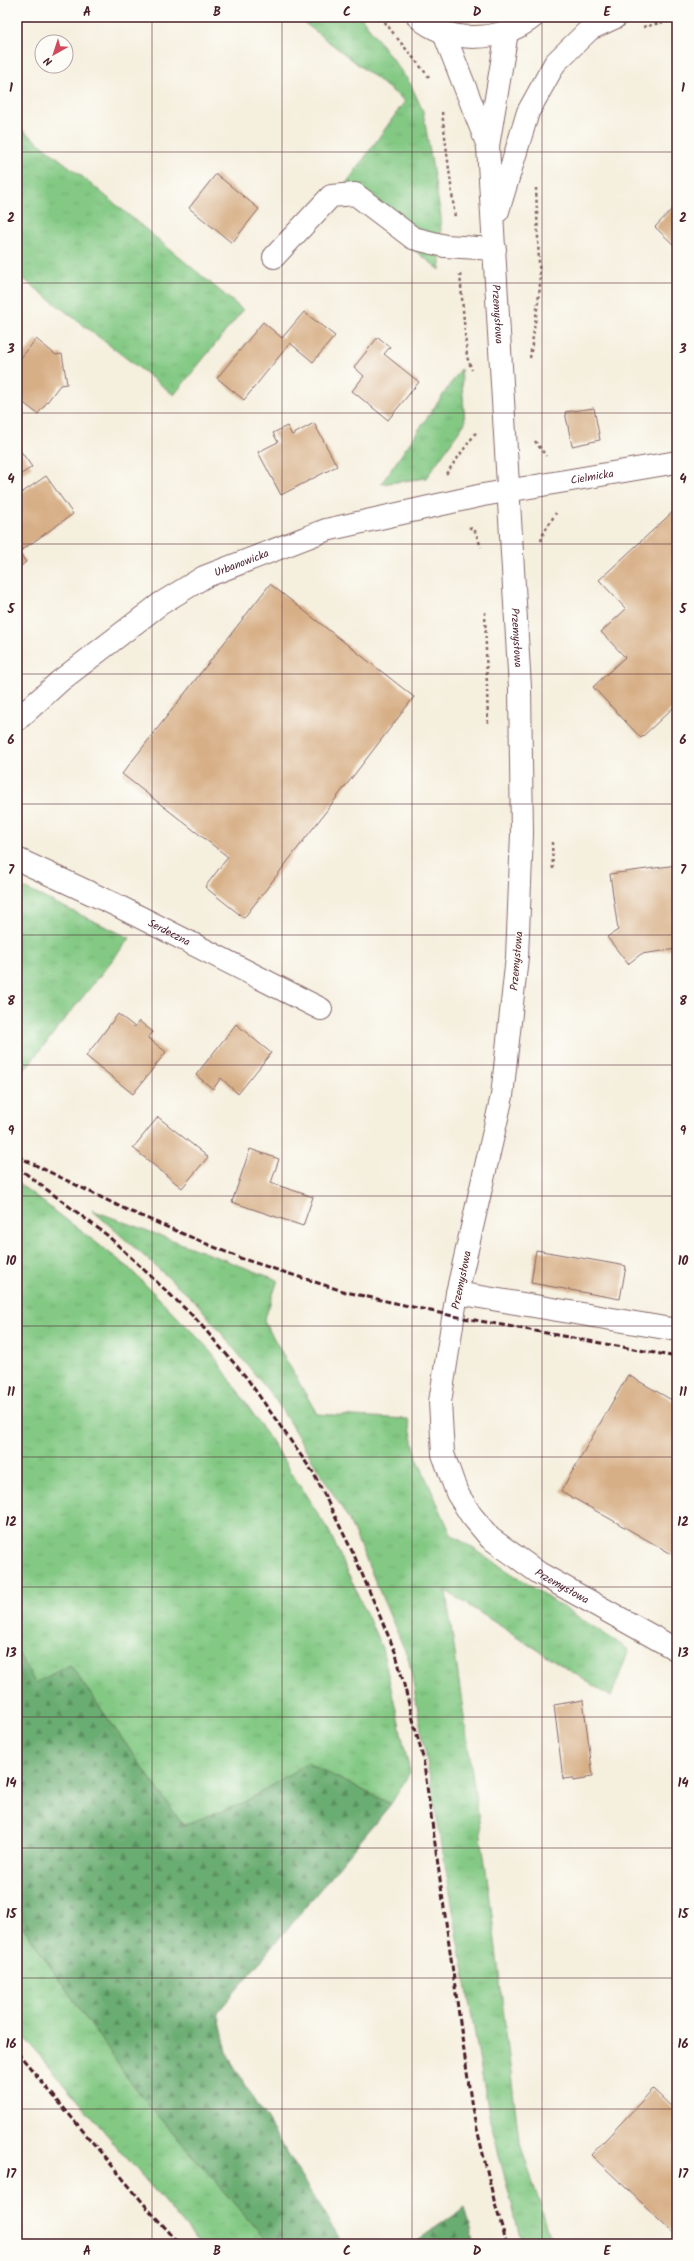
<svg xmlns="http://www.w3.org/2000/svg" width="694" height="2261" viewBox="0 0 694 2261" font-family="Kalam,sans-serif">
<defs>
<pattern id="grass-tufts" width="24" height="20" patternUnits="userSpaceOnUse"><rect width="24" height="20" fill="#83c984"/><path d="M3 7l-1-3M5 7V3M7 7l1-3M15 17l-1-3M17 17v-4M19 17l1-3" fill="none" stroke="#73ac72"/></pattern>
<pattern id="forest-firs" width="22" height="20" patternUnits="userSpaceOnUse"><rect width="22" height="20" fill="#6aad72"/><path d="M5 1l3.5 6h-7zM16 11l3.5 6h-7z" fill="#598c5e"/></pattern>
</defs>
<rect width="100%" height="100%" fill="#fdfcf7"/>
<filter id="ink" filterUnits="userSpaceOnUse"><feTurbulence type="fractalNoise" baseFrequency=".025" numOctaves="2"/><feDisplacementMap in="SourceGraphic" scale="8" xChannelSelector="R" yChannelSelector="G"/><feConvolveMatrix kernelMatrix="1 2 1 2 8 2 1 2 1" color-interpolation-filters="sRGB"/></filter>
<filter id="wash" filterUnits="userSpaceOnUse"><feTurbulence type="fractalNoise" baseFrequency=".012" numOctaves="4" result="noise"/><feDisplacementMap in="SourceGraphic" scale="16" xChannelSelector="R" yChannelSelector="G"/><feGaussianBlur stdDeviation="0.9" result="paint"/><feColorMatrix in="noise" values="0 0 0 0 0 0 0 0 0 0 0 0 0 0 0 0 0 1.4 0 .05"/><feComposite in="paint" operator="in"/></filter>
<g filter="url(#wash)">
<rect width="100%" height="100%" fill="#f5efde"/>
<!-- grass -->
<g fill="url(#grass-tufts)" stroke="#667458">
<path d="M297 17H361L410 83 423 111 441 217 440 270 340 192 405 101Z"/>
<path d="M17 126 84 178 243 310 174 395 17 274Z"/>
<path d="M461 369 465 423 426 478 381 484Z"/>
<path d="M17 885 130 938 17 1079Z"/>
<path d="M17 1182 128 1267 210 1350 264 1430 329 1531 382 1648 410 1772 391 1804 307 1763 242 1804 183 1825 70 1665 35 1683 17 1651Z"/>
<path d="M92 1210 278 1280 264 1321 317 1414 408 1419 417 1458 451 1534 629 1650 611 1697 446 1591 489 1891 519 2140 553 2244H522L490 2120 409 1660 348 1518 275 1399 196 1302Z"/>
<path d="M17 1918 133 2086 269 2244H200L17 2029Z"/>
</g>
<!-- forest -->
<g fill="url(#forest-firs)" stroke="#5a664e">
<path d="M17 1651 35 1683 70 1665 183 1825 242 1804 307 1763 391 1804 218 2012 228 2056 342 2244H269L133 2086 17 1918Z"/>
<path d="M465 2207 475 2244H412Z"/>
</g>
<g id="blocks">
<!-- building -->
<g fill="#d7af86">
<path d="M216 174 259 209 232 243 189 208Z"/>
<path d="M677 204V248L655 227Z"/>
<path d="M304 312 335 336 313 362 290 343 244 400 217 378 263 322 282 338Z"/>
<path d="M378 337 390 347 384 354 419 382 388 420 352 391 364 376 354 367Z"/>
<path d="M36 339 56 355 62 354 67 384 60 385 38 414 17 398V363Z"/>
<path d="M594 408 600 440 572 446 565 412Z"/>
<path d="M314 423 337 466 281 495 258 452 278 442 273 433 287 426 292 435Z"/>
<path d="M17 446 32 467 17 477Z"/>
<path d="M46 476 73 514 19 552 26 562 17 569V496Z"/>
<path d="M677 508V704L641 738 593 687 625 657 601 632 626 609 599 580Z"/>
<path d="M270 584 414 697 244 918 205 887 228 857 122 774Z"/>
<path d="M677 865V949L641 954 628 964 607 937 618 930 610 874Z"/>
<path d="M118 1014 135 1027 139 1021 153 1032 148 1038 166 1052 133 1094 86 1056Z"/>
<path d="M236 1024 271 1053 238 1094 221 1078 213 1089 196 1075Z"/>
<path d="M158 1117 208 1157 182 1188 133 1148Z"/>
<path d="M250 1149 279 1159 271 1183 313 1197 303 1226 232 1202Z"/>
<path d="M536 1250 626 1266 620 1299 531 1283Z"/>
<path d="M628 1375 677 1403V1557L561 1491Z"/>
<path d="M583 1700 593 1776 586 1777V1779L573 1781V1778L563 1779 554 1705Z"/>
<path d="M653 2089 677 2112V2236L591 2155Z"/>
</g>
</g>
</g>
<g filter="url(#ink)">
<use href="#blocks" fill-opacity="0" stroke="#86686a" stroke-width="1"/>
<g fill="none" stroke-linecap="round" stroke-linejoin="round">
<!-- minor casing -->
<g stroke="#86686a" stroke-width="24">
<g id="minor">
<path d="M418 17C448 45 503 42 533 17"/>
<path d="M443 31 488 146"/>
<path id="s1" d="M507 32 488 146 520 688 522 834 517 957 502 1096 457 1293 440 1402 443 1454 457 1493 471 1515 490 1538 539 1573 677 1650"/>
<path d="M498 211 528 112 555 63 590 29 616 17"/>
<path d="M274 257 331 196 355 194 413 238 445 246 495 249"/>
<path id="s2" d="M17 720 60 681 160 604 204 577 326 530 483 495 677 462"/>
<path id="s3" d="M17 859 116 905 321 1009"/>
<path d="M457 1293 677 1330"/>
</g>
</g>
<!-- path -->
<g stroke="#86686a" stroke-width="2.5" stroke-dasharray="3 3" stroke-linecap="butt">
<path d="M381 17 394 34"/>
<path d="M643 27 677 19"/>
<path d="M397 38 429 77"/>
<path d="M442 112 455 218"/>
<path d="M460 274 467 357 472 370"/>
<path d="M530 358 540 288 536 188"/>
<path d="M535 441 546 456"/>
<path d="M446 474 477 431"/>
<path d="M469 527 475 531 481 547"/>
<path d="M541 541 544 532 556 513"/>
<path d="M485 612 488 725"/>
<path d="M552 842 553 869"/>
</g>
<!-- minor -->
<use href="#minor" stroke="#fff" stroke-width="22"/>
<!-- rail -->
<g stroke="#4a1f2b" stroke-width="3" stroke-dasharray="6 3" stroke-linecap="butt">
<path d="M17 1156 127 1210 240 1258 346 1292 453 1316 677 1357"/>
<path d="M17 1167 107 1235 195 1318 246 1377 314 1474 354 1555 396 1654 423 1758 472 2108 495 2204 507 2244"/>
<path d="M17 2052 149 2210 180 2244"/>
</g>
</g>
</g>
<!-- grid -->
<path fill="none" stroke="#4a1f2b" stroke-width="1" stroke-opacity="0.55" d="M152 17V2244M282 17V2244M412 17V2244M542 17V2244M17 152H677M17 283H677M17 413H677M17 544H677M17 674H677M17 804H677M17 935H677M17 1065H677M17 1196H677M17 1326H677M17 1457H677M17 1587H677M17 1717H677M17 1848H677M17 1978H677M17 2109H677"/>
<g text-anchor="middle" stroke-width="3" stroke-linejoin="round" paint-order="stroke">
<!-- street labels -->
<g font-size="11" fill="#4a1f2b" stroke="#fdfcf7">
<text dy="4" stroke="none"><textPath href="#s1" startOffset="284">Przemysłowa</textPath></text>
<text dy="4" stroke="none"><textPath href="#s2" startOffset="638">Cielmicka</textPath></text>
<text dy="4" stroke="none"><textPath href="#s2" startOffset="276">Urbanowicka</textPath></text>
<text dy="4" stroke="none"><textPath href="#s1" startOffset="608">Przemysłowa</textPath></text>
<text dy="4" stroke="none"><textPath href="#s3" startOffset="169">Serdeczna</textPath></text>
<text transform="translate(516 961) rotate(-85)" y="4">Przemysłowa</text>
<text transform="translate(461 1280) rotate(-78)" y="4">Przemysłowa</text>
<text dy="4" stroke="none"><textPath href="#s1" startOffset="1616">Przemysłowa</textPath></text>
</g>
</g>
<!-- margin -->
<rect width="694" height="2261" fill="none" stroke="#fdfcf7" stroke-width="44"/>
<!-- north arrow -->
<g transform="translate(54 54) rotate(219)"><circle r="19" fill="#fdfcf7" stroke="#b5a4a5"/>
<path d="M0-3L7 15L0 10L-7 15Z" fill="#d1495b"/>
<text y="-6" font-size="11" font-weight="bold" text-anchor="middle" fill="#4a1f2b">N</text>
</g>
<rect x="22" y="22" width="650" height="2217" fill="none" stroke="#4a1f2b" stroke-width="1.5"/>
<g font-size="13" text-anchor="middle" font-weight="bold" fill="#4a1f2b">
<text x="87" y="16">A</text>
<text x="217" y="16">B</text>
<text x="347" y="16">C</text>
<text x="477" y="16">D</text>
<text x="607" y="16">E</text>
<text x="11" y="92">1</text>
<text x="683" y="92">1</text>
<text x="11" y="222">2</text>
<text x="683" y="222">2</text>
<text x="11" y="353">3</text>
<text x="683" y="353">3</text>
<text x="11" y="483">4</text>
<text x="683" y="483">4</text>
<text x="11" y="613">5</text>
<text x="683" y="613">5</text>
<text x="11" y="744">6</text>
<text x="683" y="744">6</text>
<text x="11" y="874">7</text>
<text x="683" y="874">7</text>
<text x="11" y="1005">8</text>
<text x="683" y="1005">8</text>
<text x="11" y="1135">9</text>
<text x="683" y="1135">9</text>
<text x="11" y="1265">10</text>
<text x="683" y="1265">10</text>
<text x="11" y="1396">11</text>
<text x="683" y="1396">11</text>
<text x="11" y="1526">12</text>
<text x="683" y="1526">12</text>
<text x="11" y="1657">13</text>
<text x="683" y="1657">13</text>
<text x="11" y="1787">14</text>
<text x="683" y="1787">14</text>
<text x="11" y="1918">15</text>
<text x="683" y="1918">15</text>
<text x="11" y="2048">16</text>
<text x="683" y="2048">16</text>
<text x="11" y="2178">17</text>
<text x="683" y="2178">17</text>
<text x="87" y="2255">A</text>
<text x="217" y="2255">B</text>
<text x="347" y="2255">C</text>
<text x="477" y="2255">D</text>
<text x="607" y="2255">E</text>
</g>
</svg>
